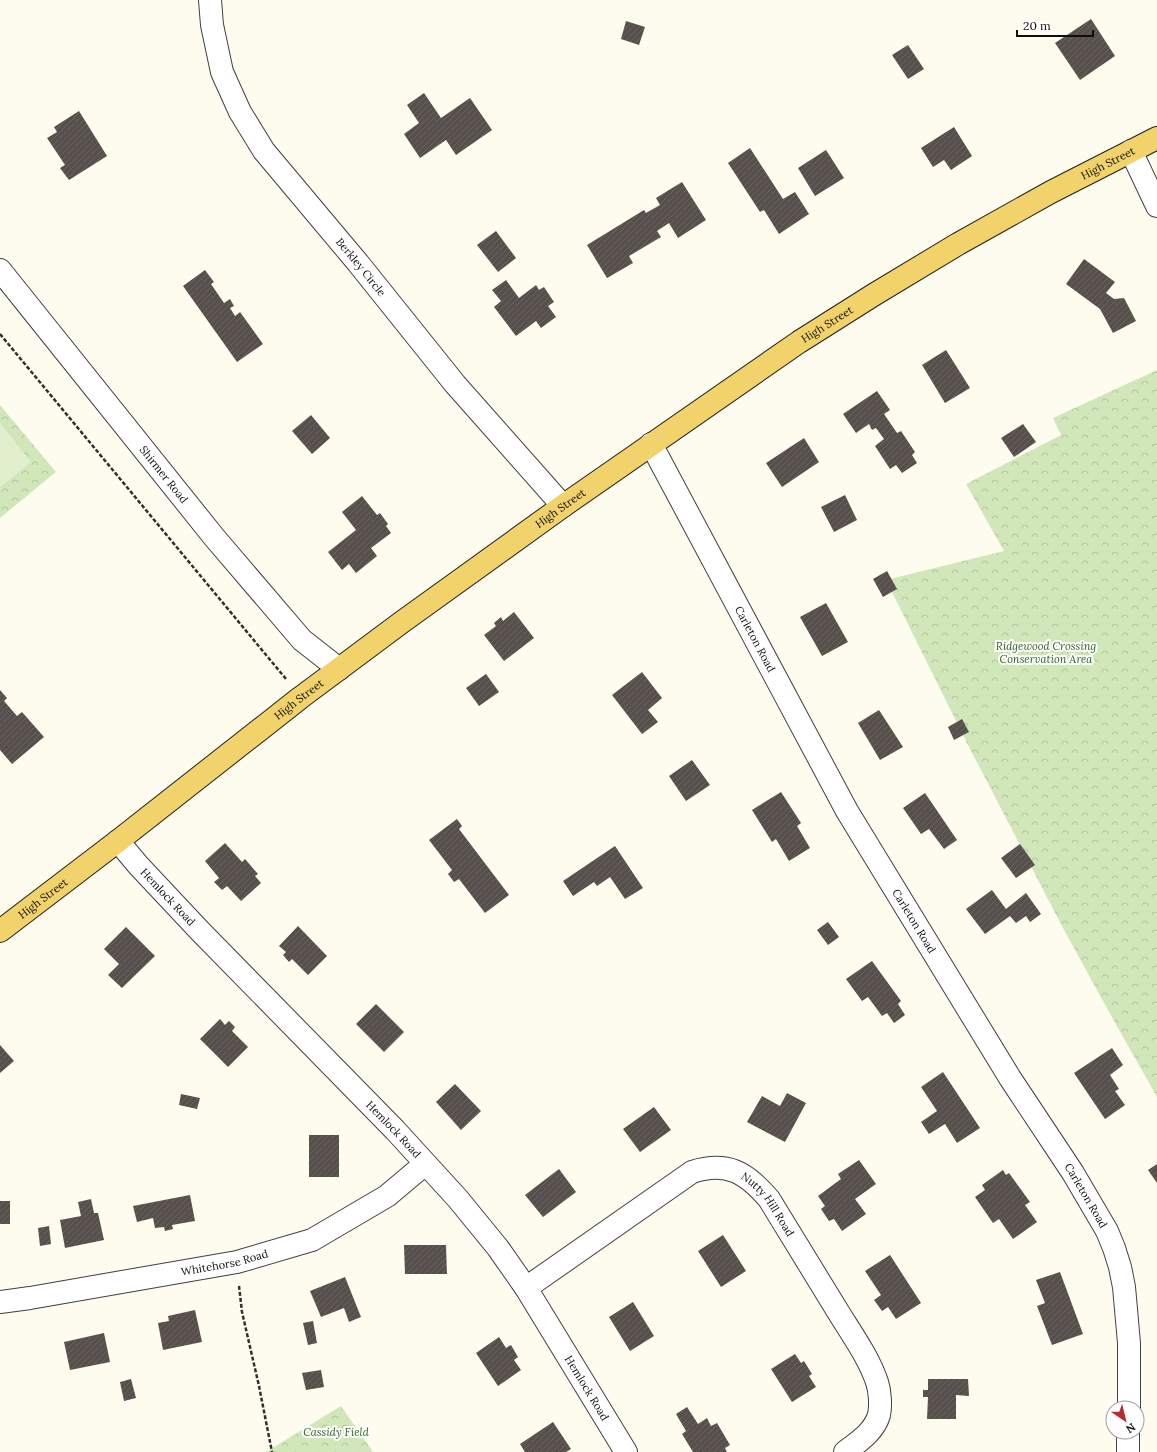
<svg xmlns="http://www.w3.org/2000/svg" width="1157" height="1452" viewBox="0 0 1157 1452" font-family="Lora,serif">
<defs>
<pattern id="park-crowns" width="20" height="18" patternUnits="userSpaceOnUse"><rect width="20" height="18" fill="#d1e7ba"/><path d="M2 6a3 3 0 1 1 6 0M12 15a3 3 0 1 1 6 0" fill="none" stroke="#b2c59f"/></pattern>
<pattern id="building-hatch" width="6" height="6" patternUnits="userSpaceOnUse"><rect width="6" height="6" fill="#564f4b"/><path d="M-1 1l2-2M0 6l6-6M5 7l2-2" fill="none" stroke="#696461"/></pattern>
</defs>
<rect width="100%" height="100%" fill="#fefcef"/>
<!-- park -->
<g fill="url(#park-crowns)">
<path d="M1157 370V1097L1114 1021 1064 930 968 745 886 580 1004 551 966 484 1061 435 1053 418Z"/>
<path d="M0 405 56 472 0 518Z"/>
<path d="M341 1406 373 1452H266Z"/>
</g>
<!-- pitch -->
<path fill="#e2efcc" d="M0 423 31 462 0 487Z"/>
<!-- building -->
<g fill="url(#building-hatch)">
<path d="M1091 19 1115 56 1080 80 1055 43Z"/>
<path d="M626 21 645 27 639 45 621 39Z"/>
<path d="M908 45 924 69 908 79 892 55Z"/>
<path d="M424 93 441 118 470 98 492 130 456 155 446 140 420 158 404 134 419 123 407 105Z"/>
<path d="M79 111 107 156 69 180 60 168 65 165 47 138 57 132 54 127Z"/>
<path d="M954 127 972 156 951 170 944 160 933 167 921 148Z"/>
<path d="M750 148 783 199 795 192 809 214 779 234 764 210 760 212 728 163Z"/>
<path d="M826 150 844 178 815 196 798 168Z"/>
<path d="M682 182 706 220 678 238 669 223 657 231 661 237 629 256 633 263 607 278 587 245 644 210 646 213 660 205 656 198Z"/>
<path d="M496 231 516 258 498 272 477 245Z"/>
<path d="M1084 259 1115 282 1106 293 1114 299 1124 298 1136 321 1113 333 1100 309 1066 284Z"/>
<path d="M205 270 214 282 211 284 224 303 230 299 234 306 230 308 235 316 240 312 263 344 237 362 183 286Z"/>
<path d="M506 280 519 298 536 285 539 290 544 287 554 302 548 306 556 317 541 328 536 321 516 336 494 307 501 301 492 290Z"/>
<path d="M946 350 970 388 945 403 922 365Z"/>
<path d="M877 391 890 410 884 414 897 433 901 431 915 452 912 455 917 463 902 473 896 465 890 469 875 446 884 439 876 428 872 430 869 424 856 433 843 414Z"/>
<path d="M311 415 330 438 312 454 292 431Z"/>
<path d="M1023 424 1036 442 1014 457 1001 438Z"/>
<path d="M804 438 819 462 782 487 766 463Z"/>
<path d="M845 495 857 520 834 532 821 507Z"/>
<path d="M362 496 377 515 380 513 388 524 386 526 391 533 371 548 377 556 356 573 349 564 342 570 328 552 356 530 342 512Z"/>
<path d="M887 571 897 589 883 597 873 579Z"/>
<path d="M826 603 848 642 822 656 800 617Z"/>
<path d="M514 612 534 638 504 661 484 635 496 626 494 623 501 617 503 621Z"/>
<path d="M642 672 662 698 648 710 658 722 642 734 612 695Z"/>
<path d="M486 674 499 692 479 706 466 688Z"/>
<path d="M0 690 7 698 4 701 17 716 22 712 44 737 12 764 0 750Z"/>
<path d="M879 710 903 747 880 760 858 723Z"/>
<path d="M962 719 969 732 954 740 948 727Z"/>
<path d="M692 760 710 785 686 801 669 776Z"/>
<path d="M781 792 801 823 797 826 810 848 789 861 776 839 772 842 752 810Z"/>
<path d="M925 793 957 840 944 849 929 829 921 834 903 808Z"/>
<path d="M457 819 462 826 459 829 509 895 485 913 459 879 454 882 448 874 452 870 429 840Z"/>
<path d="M225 843 242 862 245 859 258 874 255 876 261 883 241 901 227 886 222 890 214 882 219 878 205 861Z"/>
<path d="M1020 844 1035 865 1016 878 1001 858Z"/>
<path d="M615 846 643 888 625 899 610 877 597 886 594 882 573 896 563 881Z"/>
<path d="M992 890 1006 909 1026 893 1041 914 1030 922 1026 916 1016 923 1010 916 985 934 966 909Z"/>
<path d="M828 922 839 937 828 945 817 930Z"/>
<path d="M298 926 327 956 308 975 292 959 289 962 283 955 286 952 279 946Z"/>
<path d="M126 927 155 956 122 988 108 975 119 964 104 949Z"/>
<path d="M872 961 901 1001 898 1004 905 1015 894 1023 887 1013 882 1016 868 997 862 1001 846 979Z"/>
<path d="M376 1004 404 1032 384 1052 356 1024Z"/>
<path d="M220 1019 225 1025 229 1021 235 1027 232 1031 248 1047 228 1067 200 1039Z"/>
<path d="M0 1045 14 1061 0 1073Z"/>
<path d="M1112 1048 1123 1065 1110 1075 1119 1089 1115 1091 1125 1105 1105 1119 1074 1073Z"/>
<path d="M943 1072 980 1128 957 1143 945 1124 929 1134 921 1122 937 1111 921 1087Z"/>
<path d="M455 1084 481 1111 461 1130 436 1102Z"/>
<path d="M787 1093 806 1103 785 1142 747 1122 762 1096 780 1106Z"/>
<path d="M181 1094 200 1098 197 1109 179 1105Z"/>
<path d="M654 1107 671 1130 640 1152 623 1129Z"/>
<rect x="309" y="1135" width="30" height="42"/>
<path d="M859 1160 876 1184 855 1199 866 1214 842 1231 834 1219 829 1221 821 1209 825 1206 818 1196 841 1179 838 1174Z"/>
<path d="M1157 1164V1183L1148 1170Z"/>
<path d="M559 1169 576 1192 543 1217 525 1195Z"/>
<path d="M1003 1170 1006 1175 1009 1173 1030 1202 1025 1205 1037 1222 1013 1239 999 1219 993 1223 975 1197 985 1190 982 1185Z"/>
<path d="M190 1195 195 1221 172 1225 173 1229 165 1231 164 1227 155 1228 153 1218 137 1222 133 1206Z"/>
<path d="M91 1199 94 1213H98L104 1240 65 1248 60 1220 81 1216 78 1202Z"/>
<rect x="0" y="1201" width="10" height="23"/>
<path d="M49 1226 51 1244 40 1246 38 1228Z"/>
<path d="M723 1235 746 1271 721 1287 698 1251Z"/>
<path d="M404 1245H446L447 1274H405Z"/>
<path d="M890 1255 921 1303 896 1319 888 1307 882 1311 874 1300 881 1295 865 1271Z"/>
<path d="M1060 1272 1083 1334 1052 1345 1037 1306 1045 1303 1036 1280Z"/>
<path d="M345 1277 361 1317 349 1322 344 1308 321 1317 310 1291Z"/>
<path d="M633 1302 654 1336 630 1351 609 1317Z"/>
<path d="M195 1310 202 1342 163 1350 158 1323 169 1321 168 1316Z"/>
<path d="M313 1321 317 1343 308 1345 303 1323Z"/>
<path d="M104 1333 110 1362 70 1370 64 1342Z"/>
<path d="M499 1337 506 1348 511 1345 518 1357 514 1360 521 1370 498 1386 476 1353Z"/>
<path d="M795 1354 801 1363 804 1361 812 1374 809 1376 816 1387 792 1402 771 1369Z"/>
<path d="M321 1370 324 1387 306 1390 302 1373Z"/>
<path d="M131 1379 136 1398 124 1401 120 1382Z"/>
<path d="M928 1379H968L969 1396 956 1395V1419H927L928 1397H923V1390H928Z"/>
<path d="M687 1407 698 1424 707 1418 711 1426 717 1423 730 1445 725 1448 727 1452H693L682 1434 686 1431 676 1414Z"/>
<path d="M553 1422 571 1449 566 1452H525L520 1444Z"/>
</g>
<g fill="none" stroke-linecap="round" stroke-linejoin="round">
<!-- minor casing -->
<g stroke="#414141" stroke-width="24">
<g id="minor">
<path id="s1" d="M210 0 212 25 222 72 240 112 264 151 358 263 455 384 563 506"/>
<path d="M1131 151 1157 206"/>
<path id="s2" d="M0 270 214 537 302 640 339 669"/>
<path id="s3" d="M651 444 847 811 1010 1078 1073 1173 1107 1231 1114 1248 1120 1267 1124 1287 1129 1343V1408"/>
<path id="s4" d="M118 841 138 865 199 930 395 1130 458 1199 498 1248 526 1288 626 1452"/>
<path id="s5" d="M526 1288 692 1172C727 1161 746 1172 769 1199 792 1236 814 1273 837 1310 851 1333 868 1356 877 1382 880 1391 881 1405 879 1415 874 1432 858 1442 845 1452"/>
<path id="s6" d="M0 1302 30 1298 237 1262 312 1240 387 1196 425 1164"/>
<path d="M1128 1452V1432"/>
</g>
</g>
<!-- major casing -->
<g stroke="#1f1f1f" stroke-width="24">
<g id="major">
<path id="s7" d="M0 931 118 841 300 698 402 622 563 506 799 342 875 294 958 244 1051 192 1157 138"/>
</g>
</g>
<!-- path -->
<g stroke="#303030" stroke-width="2.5" stroke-dasharray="4 2" stroke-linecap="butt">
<path d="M0 334 286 679"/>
<path d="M239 1286 242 1312 259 1386 272 1452"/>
</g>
<!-- minor -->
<use href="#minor" stroke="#fff" stroke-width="22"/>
<!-- major -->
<use href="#major" stroke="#f2d36b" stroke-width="22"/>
</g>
<g text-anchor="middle" stroke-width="4" stroke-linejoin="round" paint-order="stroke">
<!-- street labels -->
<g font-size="11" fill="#0e0e0e" stroke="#fff">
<text dy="4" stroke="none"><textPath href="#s7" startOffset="1350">High Street</textPath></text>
<text dy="4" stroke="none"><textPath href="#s1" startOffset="314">Berkley Circle</textPath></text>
<text dy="4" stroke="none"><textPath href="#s7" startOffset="1026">High Street</textPath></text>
<text dy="4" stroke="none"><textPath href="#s2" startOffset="262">Shirmer Road</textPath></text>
<text dy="4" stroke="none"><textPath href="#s7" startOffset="702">High Street</textPath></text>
<text dy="4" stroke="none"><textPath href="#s3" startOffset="221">Carleton Road</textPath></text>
<text dy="4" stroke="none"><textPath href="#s7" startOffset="378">High Street</textPath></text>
<text dy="4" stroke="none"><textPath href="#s4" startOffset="75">Hemlock Road</textPath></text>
<text dy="4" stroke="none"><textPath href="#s7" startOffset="54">High Street</textPath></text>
<text dy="4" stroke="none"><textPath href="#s3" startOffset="545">Carleton Road</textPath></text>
<text dy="4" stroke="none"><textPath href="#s4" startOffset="399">Hemlock Road</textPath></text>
<text dy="4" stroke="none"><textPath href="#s3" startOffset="869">Carleton Road</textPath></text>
<text dy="4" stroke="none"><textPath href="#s5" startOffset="294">Nutty Hill Road</textPath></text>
<text dy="4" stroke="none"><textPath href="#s6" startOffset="228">Whitehorse Road</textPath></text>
<text dy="4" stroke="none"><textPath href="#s4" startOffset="723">Hemlock Road</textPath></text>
</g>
<!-- park labels -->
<g font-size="11" font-style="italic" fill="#2e6321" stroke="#fff">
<text x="1046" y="650">Ridgewood Crossing<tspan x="1046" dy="13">Conservation Area</tspan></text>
<text x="336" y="1436">Cassidy Field</text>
</g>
</g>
<!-- north arrow -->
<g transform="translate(1125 1420) rotate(145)"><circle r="19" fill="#ffffff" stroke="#9f9f9f"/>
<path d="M0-3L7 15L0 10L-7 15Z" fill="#b82c30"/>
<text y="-6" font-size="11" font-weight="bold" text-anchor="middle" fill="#0e0e0e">N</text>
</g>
<!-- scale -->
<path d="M1017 30v6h76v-6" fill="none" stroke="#0e0e0e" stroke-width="2"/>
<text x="1023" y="30" font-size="12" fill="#0e0e0e" stroke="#ffffff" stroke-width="3" paint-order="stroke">20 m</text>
</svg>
